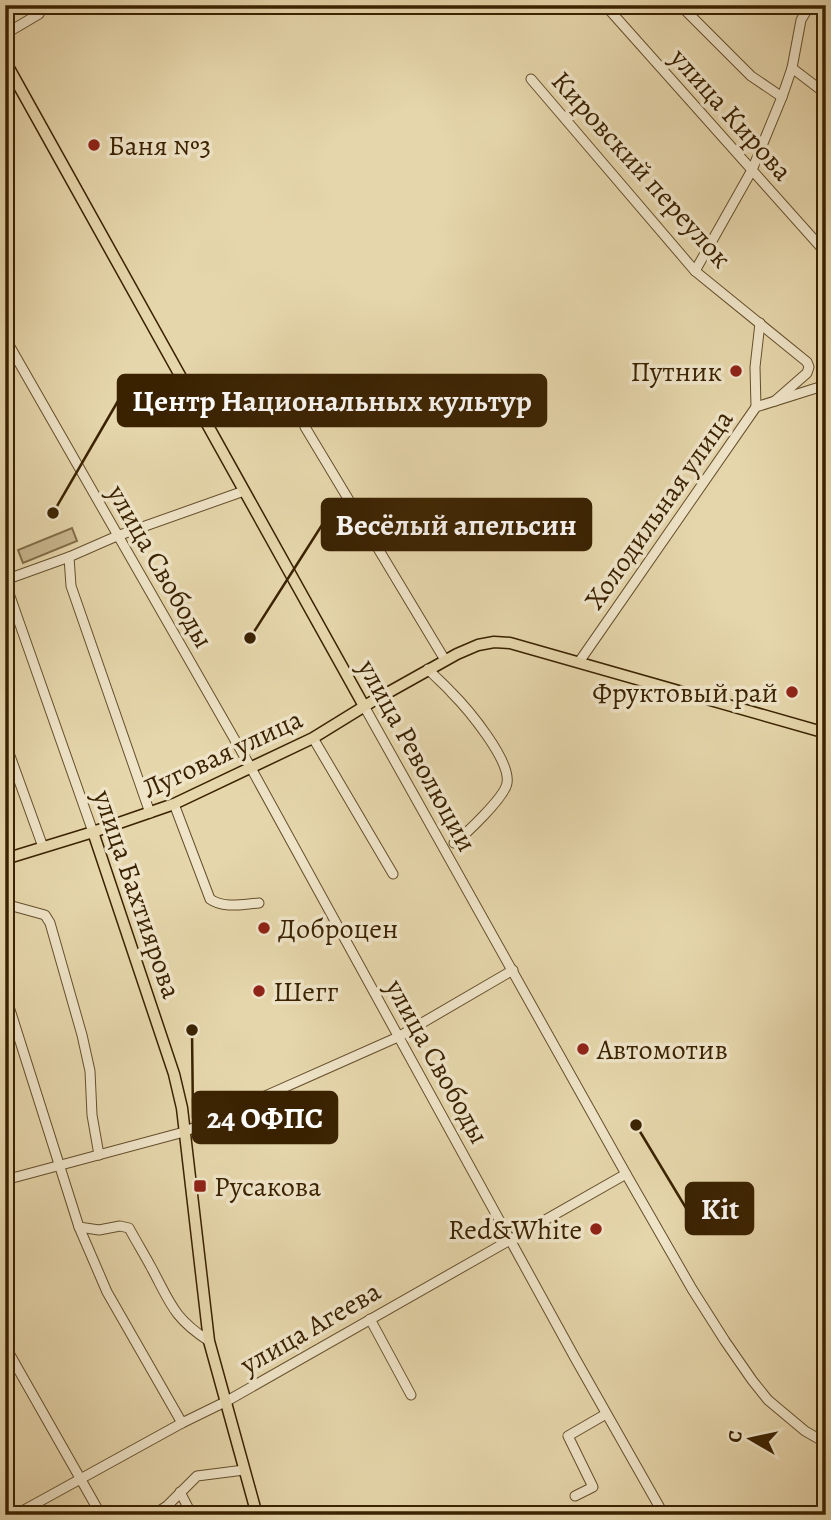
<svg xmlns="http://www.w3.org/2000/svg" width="831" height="1520" viewBox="0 0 831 1520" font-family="Alegreya,serif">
<rect width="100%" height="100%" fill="#e6d6ab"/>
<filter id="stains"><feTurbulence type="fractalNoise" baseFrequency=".00286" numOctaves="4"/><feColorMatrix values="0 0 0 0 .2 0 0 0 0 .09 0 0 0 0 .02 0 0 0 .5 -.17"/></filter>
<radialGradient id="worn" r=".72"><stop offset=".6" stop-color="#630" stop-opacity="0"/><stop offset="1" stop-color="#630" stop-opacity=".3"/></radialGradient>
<!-- green -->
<path fill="#c9b78e" stroke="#826c48" stroke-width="2" d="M72 528 77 541 23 563 18 550Z"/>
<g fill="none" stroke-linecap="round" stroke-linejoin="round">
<!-- minor casing -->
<g stroke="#654f2c" stroke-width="11">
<g id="minor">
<path d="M605 5 826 253"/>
<path d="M680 5 751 76 782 97"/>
<path d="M822 5 826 7"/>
<path d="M5 34 39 14 43 5"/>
<path d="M792 68 826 94"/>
<path d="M531 79 695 271 807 362 809 367 807 373 775 401"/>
<path d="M695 271 752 170 782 97 792 68 801 20 810 5"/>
<path d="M5 338 251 768 575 1358 664 1515"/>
<path d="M756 407 755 367 760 323"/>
<path d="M305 427 445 660"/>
<path d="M69 557 71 586 150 813"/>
<path d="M5 580 69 557 117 536 244 491"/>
<path d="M5 582 93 832"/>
<path d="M579 662 756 407 826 385"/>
<path d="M428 669C435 677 444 684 451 692 467 708 511 760 507 783 505 797 466 834 454 843"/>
<path d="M364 706 626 1174 692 1289 725 1341 752 1380 768 1400 805 1431 826 1443"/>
<path d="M313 738 393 874"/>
<path d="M5 742 43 847"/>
<path d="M174 804 210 899C224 909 243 904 259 903"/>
<path d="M5 904 45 915 50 923 82 1035 90 1071 92 1115 99 1155"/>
<path d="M5 994 79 1227 99 1230 120 1226 129 1228C136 1241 144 1254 151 1267 170 1302 173 1318 209 1341"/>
<path d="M5 1180 184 1132 398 1037 513 970"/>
<path d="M79 1227 107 1292 182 1423"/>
<path d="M370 1319 411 1395"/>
<path d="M5 1346 101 1515"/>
<path d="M180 1492 192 1515"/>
<path d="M575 1496 593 1487 568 1436 606 1414"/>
<path d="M5 1512 7 1515"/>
<path d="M15 1515 182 1423 227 1401 626 1174"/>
<path d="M153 1515 167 1506 197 1476 244 1470"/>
</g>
</g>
<!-- major casing -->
<g stroke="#3a2201" stroke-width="13">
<g id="major">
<path d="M5 61 364 706"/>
<path d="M93 832 174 1074 182 1108 209 1341 257 1515"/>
<path d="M5 859 93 832 174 804 313 738 373 701 457 654 478 645 494 642 510 643 826 733"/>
</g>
</g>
<!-- minor -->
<use href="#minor" stroke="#efe4c8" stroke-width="9"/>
<!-- major -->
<use href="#major" stroke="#e6d6ab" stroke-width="10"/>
</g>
<!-- markers -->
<g fill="#8f2418" stroke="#efe4c8" stroke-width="2.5">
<circle cx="94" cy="145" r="7"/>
<circle cx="736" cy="371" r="7"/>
<circle cx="792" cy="692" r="7"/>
<circle cx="264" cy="928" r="7"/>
<circle cx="259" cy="991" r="7"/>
<circle cx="583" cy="1049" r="7"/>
<rect x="193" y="1179" width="14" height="14" rx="3.5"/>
<circle cx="596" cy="1229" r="7"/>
</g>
<g text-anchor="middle" stroke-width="7" stroke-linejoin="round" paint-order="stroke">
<!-- street labels -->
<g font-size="28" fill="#3a2201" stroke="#efe4c8">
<text transform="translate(732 114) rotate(48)" y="10">улица Кирова</text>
<text transform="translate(642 169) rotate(48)" y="10">Кировский переулок</text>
<text transform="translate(658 509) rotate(-55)" y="10">Холодильная улица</text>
<text transform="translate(161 566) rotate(60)" y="10">улица Свободы</text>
<text transform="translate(222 753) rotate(-25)" y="10">Луговая улица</text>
<text transform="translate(418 755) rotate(61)" y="10">улица Революции</text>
<text transform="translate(138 894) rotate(71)" y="10">улица Бахтиярова</text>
<text transform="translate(438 1061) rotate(61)" y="10">улица Свободы</text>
<text transform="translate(310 1327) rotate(-30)" y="10">улица Агеева</text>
</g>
<!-- poi labels -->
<g font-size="28" fill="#3a2201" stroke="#efe4c8" text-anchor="start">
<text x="108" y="155">Баня №3</text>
<text x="722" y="381" text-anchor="end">Путник</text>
<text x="778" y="702" text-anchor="end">Фруктовый рай</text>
<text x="278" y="938">Доброцен</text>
<text x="273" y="1001">Шегг</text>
<text x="597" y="1059">Автомотив</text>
<text x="214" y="1196">Русакова</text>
<text x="582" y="1239" text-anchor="end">Red&amp;White</text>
</g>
</g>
<!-- callouts -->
<path fill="none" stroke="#3a2201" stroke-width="2.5" d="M53 513L118 401M250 638L322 525M192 1030L193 1118M636 1125L686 1208"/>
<g fill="#3a2201" stroke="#efe4c8" stroke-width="2.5">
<circle cx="53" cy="513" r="7"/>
<circle cx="250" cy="638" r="7"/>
<circle cx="192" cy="1030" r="7"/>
<circle cx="636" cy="1125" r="7"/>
</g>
<g fill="#3a2201" stroke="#3a2201" stroke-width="2.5">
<rect x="118" y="375" width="428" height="51" rx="7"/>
<rect x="322" y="499" width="269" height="51" rx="7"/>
<rect x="193" y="1092" width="144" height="51" rx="7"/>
<rect x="686" y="1183" width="67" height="51" rx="7"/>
</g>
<g font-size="30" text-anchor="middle" font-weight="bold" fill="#fff">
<text x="332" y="411">Центр Национальных культур</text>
<text x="456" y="535">Весёлый апельсин</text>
<text x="265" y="1128">24 ОФПС</text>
<text x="720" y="1219">Kit</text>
</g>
<!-- margin -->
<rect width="831" height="1520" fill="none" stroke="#e6d6ab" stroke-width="28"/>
<rect x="7" y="7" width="817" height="1506" fill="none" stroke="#3a2201" stroke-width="3.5"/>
<rect x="14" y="14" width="803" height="1492" fill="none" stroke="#3a2201" stroke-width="2"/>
<!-- north arrow -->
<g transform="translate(751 1439) rotate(279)" stroke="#efe4c8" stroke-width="5" paint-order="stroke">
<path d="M0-5L12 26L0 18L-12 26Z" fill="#3a2201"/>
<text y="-10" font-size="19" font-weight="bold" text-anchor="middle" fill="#3a2201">С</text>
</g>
<rect width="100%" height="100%" filter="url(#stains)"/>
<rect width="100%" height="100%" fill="url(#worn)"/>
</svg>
